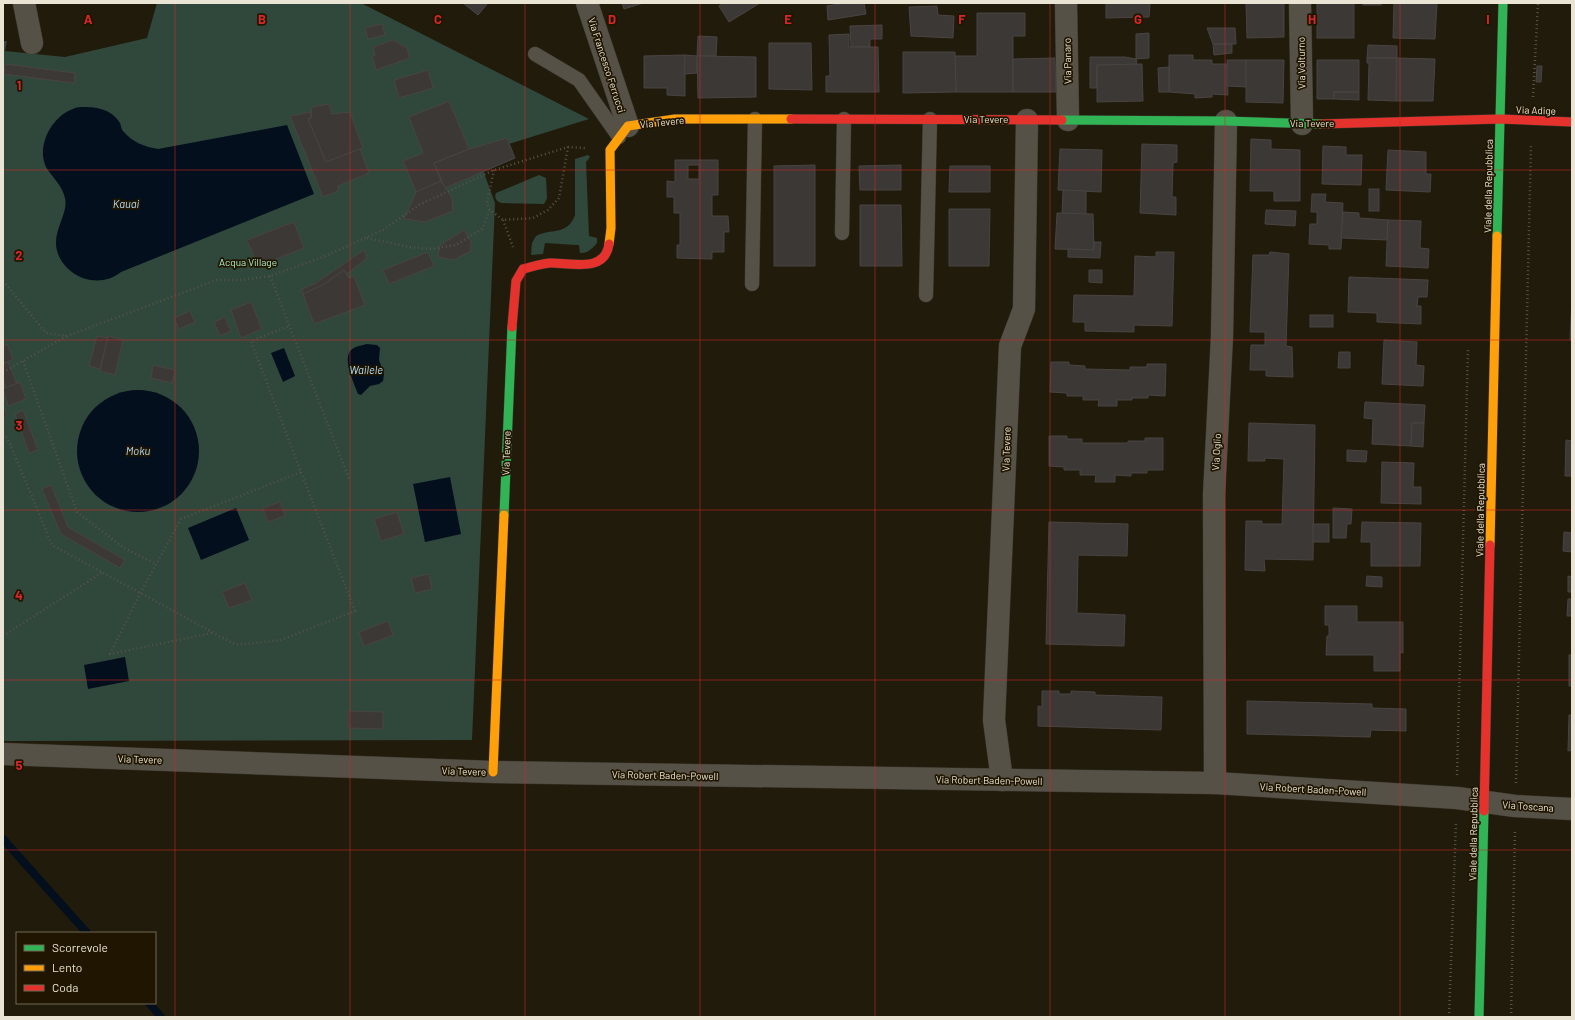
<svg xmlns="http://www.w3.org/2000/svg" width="1575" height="1020" viewBox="0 0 1575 1020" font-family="Barlow,sans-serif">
<rect width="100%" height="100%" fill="#211b0b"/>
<!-- green -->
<g fill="#30483b">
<path d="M157 3H361L589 119 477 154 495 203 472 740 3 741V41H7L5 51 65 57 147 38Z"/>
<path d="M588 155 590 157 586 162 589 236 597 238V243C593 248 587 254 580 253L579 245H576L545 243 543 254 531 255 532 243 536 236C550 228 568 236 575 215V159Z"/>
<path d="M539 175 546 178 547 198 544 204 501 203C496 201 494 198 496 193Z"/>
</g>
<!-- water -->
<g fill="#030f1c">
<path d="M85 107C98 107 112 110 120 123 121 125 121 129 123 131 132 142 145 147 158 149L287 125 314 194 121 272C100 289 68 279 58 254 50 232 69 215 65 198 62 185 52 177 46 167 36 146 52 116 73 109 76 107 81 107 85 107Z"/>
<path d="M366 344 377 345 380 348 379 360 384 374 383 381 379 384 370 386 361 395 358 394C354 383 342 359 351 350 355 346 361 346 366 344Z"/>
<path d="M284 348 295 376 283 382 271 353Z"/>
<circle cx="138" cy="451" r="61"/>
<path d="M450 477 461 534 425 542 413 484Z"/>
<path d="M236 508 249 540 201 560 188 528Z"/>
<path d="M125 657 129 681 88 689 84 665Z"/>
</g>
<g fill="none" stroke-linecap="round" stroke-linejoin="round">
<!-- stream -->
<g stroke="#030f1c" stroke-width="8">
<path d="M3 839 87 933"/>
<path d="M149 1003 161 1017"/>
</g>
</g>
<!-- building -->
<g fill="#3c3835" stroke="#494443" fill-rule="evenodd">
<path d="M463 3H488L478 15Z"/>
<path d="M622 3H643L624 9Z"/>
<path d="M723 3H760L729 22 719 6Z"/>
<path d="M845 3H864L866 14 828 20 827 6Z"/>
<path d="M1106 3H1150L1149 17 1106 18Z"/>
<path d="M1246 3H1284V37L1247 38Z"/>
<rect x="1317" y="3" width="37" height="35"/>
<rect x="1363" y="3" width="18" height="2"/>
<path d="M1394 3H1437L1435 39 1393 38Z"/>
<path d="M937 6 938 15 954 16 953 38 911 36 909 7Z"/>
<path d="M977 13H1025V36H1013V92H956L955 56H977Z"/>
<path d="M382 24 385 35 368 39 365 28Z"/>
<path d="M882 25V39H870V47H851L850 26Z"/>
<path d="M1207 28H1235L1236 44H1213Z"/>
<path d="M1149 33V58L1136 59V34Z"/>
<path d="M849 34V47H878L879 92H826V76H830L829 35Z"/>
<path d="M698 36 717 37 716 56H697Z"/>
<path d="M393 40 407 48 410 58 376 70 372 56 375 55 373 47Z"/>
<path d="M769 43H811L812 90 769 89Z"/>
<path d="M1213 44H1232V53L1214 55Z"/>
<path d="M1368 45 1397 46V58H1367Z"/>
<path d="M903 52H955L956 92 903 93Z"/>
<path d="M685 55V96L667 95V88H644V56Z"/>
<path d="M685 55 697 56V73L684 74Z"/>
<path d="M1169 55H1193V60H1212V64H1227L1228 95 1212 94V97L1195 98V94L1169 92Z"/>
<path d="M697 56 756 57V97L698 98Z"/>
<path d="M1090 57H1125L1136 59 1137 65H1097V88H1090Z"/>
<path d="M1055 58 1056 92H1013V59Z"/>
<path d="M1367 58H1397L1396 101 1368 100 1369 63H1367Z"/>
<path d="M1397 58 1435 59 1433 101H1396Z"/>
<path d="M1227 60H1246L1247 87 1227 86Z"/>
<path d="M1246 60H1284L1283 103 1246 102Z"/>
<path d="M1317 60H1359V92H1334V99H1317Z"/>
<path d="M5 64 75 73 74 83 4 74Z"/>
<path d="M1142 64 1143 101 1097 102V65Z"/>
<path d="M1537 66H1542L1541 82H1536Z"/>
<path d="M1169 67V92H1159L1158 68Z"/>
<path d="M428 70 433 88 399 98 394 80Z"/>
<path d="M1334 92H1359V100L1334 99Z"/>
<path d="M449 101 469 149 434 163 441 181 416 192 403 161 423 153 409 117Z"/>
<path d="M329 104 332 114 350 112 363 148 326 162 308 119 311 118 312 107Z"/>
<path d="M311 112V118L308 119 326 162 360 149 369 173 338 186V191L323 197 290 116Z"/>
<path d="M507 138 515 158 445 188 434 163 469 149Z"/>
<path d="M1251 139 1271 140V149L1300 150V201H1274V191H1250Z"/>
<path d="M1142 144 1177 145V162L1173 163 1172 197H1176V215L1140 213Z"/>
<path d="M1323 146 1346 147V155H1362L1361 185 1322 184Z"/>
<path d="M1060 149 1102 150 1101 192 1058 190Z"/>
<path d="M1388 150 1426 152V174H1431L1430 192 1386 190Z"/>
<path d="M675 160H718V195H712V216H728L729 232H724V252H712V259L677 258V245H680V213H674V197H667V181L675 182ZM688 165H699V179H688Z"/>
<path d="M815 165V266H774V166Z"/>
<path d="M901 165V190H860L859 166Z"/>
<path d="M950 166H990V192H949Z"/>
<path d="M441 181 452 198 453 211 425 222 404 219 416 192Z"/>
<rect x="1369" y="189" width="10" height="22"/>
<path d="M1063 190 1086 191V214L1062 213Z"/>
<path d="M1312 194H1326L1325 202 1343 203 1341 249H1329V245L1309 244 1310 224H1317V212H1311Z"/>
<path d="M860 205H901L902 266H860Z"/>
<path d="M949 209H990L989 266H949Z"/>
<path d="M1266 210 1296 211 1295 226 1265 224Z"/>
<path d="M1343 212 1359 213V218L1388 220 1387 240 1341 238Z"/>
<path d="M1057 213 1093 214 1094 250 1055 249Z"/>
<path d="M1388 220 1421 221 1420 248 1429 249 1428 268 1386 266Z"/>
<path d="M294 222 304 248 258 266 247 240Z"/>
<path d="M464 230 471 241V251L453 260 438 257 440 245Z"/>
<path d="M1094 242H1101L1100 258 1068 257V249L1094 250Z"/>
<path d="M364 250 367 258 347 274 344 270 323 285 303 294 302 289 316 283Z"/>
<path d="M428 252 434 266 389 284 383 270Z"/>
<path d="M1156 252H1174L1172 326 1134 325V332L1085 331V322H1073L1074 295 1134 296 1135 256 1156 257Z"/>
<path d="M1270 252 1289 254 1286 346 1292 347 1293 377 1266 376V370H1250L1251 345H1265V332H1250L1253 255H1269Z"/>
<path d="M344 270 349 278 354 276 365 305 314 324 303 294 323 285Z"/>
<path d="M1089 270H1102V283L1089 282Z"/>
<path d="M1349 277 1428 280 1427 297H1418L1417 306H1421V324L1377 322V313L1348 312Z"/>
<path d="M1572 297V340H1570Z"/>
<path d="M251 302 262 329 241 338 231 310Z"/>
<path d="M190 311 195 322 179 329 174 318Z"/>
<rect x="1310" y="315" width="23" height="12"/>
<path d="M225 317 231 331 220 336 214 322Z"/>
<path d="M97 336 108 338 100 369 89 366Z"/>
<path d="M108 336 123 340 115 375 100 371Z"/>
<path d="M1384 340 1417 342 1416 365 1424 366 1423 386 1382 384Z"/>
<path d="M7 344 13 359 3 364V346Z"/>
<path d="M1339 352H1350V368H1338Z"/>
<path d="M8 362 17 384 6 388 3 380V364Z"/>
<path d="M1051 362H1069V365L1085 366V369L1130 370V367H1147V364H1166L1165 396 1148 395V398H1132V400H1117V406H1098L1099 400H1083V396H1067V393L1050 392Z"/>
<path d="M153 365 175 370 172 383 151 378Z"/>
<path d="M20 382 26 399 8 406 3 389Z"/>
<path d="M1365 402 1425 405 1424 423H1412L1411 446 1372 444 1373 419 1364 418Z"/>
<path d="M3 405 7 415 3 417Z"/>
<path d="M23 410 38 450 29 453 15 414Z"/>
<path d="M1249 423 1315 425 1313 560 1264 559 1265 571 1245 570 1246 521H1262V524H1282L1284 459 1265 458V461H1248Z"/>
<path d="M1412 423H1424L1423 447 1411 446Z"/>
<path d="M1049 436H1067V439H1082V443H1128V441H1145V438H1163V470H1147V473H1131V476L1115 475V482H1095L1096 475H1080V470H1064V467L1049 466Z"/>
<path d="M1566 440 1572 441V476H1565Z"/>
<path d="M1347 450 1367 451 1366 462 1347 461Z"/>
<path d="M1382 462 1414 463 1413 487H1421V504L1381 503Z"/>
<path d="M51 485 68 527 125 560 120 568 61 534 42 489Z"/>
<path d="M280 502 285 516 268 522 263 508Z"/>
<path d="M1333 508 1352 509 1351 524H1347L1346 538H1333Z"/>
<path d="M397 512 404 534 381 541 374 519Z"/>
<path d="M1049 522 1128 524 1127 556 1078 555 1077 613 1125 615 1124 646 1046 644Z"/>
<path d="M1362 522 1421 523 1420 566H1371V542H1361Z"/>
<rect x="1313" y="524" width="16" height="18"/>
<path d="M1564 532 1572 533V552L1563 551Z"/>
<path d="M429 574 432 589 415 593 411 578Z"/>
<path d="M1367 576 1382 577V587L1366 586Z"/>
<path d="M1568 576 1572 577V592H1568Z"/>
<path d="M245 583 252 600 229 608 222 592Z"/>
<path d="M1568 599H1572V616H1567Z"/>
<path d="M1325 606H1357V622H1403V653L1400 652V671H1374V655H1326L1327 636H1329V625H1325Z"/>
<path d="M388 621 393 635 364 646 359 632Z"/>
<rect x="1569" y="655" width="3" height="31"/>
<path d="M1042 691H1059V694H1071V691L1095 692V695L1162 697 1161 730 1038 726V706L1042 707Z"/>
<path d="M1247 701 1372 704V708L1406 709V731L1371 730 1370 737 1247 734Z"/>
<path d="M348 711 383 712V729L348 728Z"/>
<path d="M1569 715H1572V750L1568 751Z"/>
</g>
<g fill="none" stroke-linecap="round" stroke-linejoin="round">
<!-- lane casing -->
<g stroke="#3b372d" stroke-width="15">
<g id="lane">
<path d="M535 54 579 80 619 137"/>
<path d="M842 233 844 119"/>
<path d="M752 284 755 119"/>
<path d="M926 295 930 119"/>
</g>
</g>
<!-- street casing -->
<g stroke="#3b372d" stroke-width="23">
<g id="street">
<path d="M24 3 32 43"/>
<path d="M587 3 628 126"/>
<path d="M1066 3 1068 120"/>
<path d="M1300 3 1302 124"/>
<path d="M3 754 493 772 1215 783 1457 798 1515 806 1572 809"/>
<path d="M1002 780 994 720 1010 346 1024 309 1027 120"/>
<path d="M1215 783 1214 495 1222 336 1226 121"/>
</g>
</g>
<!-- fast casing -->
<g stroke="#3b372d" stroke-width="10">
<g id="fast">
<path d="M1062 120 1226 121 1321 124"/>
<path d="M1497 236 1503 3"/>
<path d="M504 515 512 327"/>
<path d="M1479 1017 1484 811"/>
</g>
</g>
<!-- slow casing -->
<g stroke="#3b372d" stroke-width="10">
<g id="slow">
<path d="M609 244 611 228 610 150 628 126 675 119H791"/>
<path d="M1490 545 1497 236"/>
<path d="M493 772 504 515"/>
</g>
</g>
<!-- jam casing -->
<g stroke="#3b372d" stroke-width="10">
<g id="jam">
<path d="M791 119 1062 120"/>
<path d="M1321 124 1500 119 1572 122"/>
<path d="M512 327 516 281 523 269C532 267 542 263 551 263 572 263 605 273 609 244"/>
<path d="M1484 811 1490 545"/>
</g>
</g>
<!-- path -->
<g stroke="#565348" stroke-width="2.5" stroke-dasharray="1 3" stroke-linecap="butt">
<path d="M1533 97 1538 3"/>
<path d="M494 170 487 203 490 210 503 220 533 218 548 210 559 198 568 147"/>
<path d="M503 220 513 247"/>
<path d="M367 238 410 247 431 249 456 245 482 229 490 210"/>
<path d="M270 276 350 481"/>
<path d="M3 281 46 333 67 336 217 280H242L270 276 323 257 383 230 419 205 494 170 568 147 585 148"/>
<path d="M23 361 77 512 124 548 156 564"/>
<path d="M3 372 67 336"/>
<path d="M3 434 8 439 52 545 236 645 281 640 355 611 301 472"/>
<path d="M212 633 110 654 141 592 181 519 301 472 251 341 289 326"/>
<path d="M3 636 103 572"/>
<path d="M1457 775 1468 348"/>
<path d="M1516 783 1531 144"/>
<path d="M1449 1017 1456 822"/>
<path d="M1511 1017 1515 830"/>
</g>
<!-- lane -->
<use href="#lane" stroke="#565147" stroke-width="14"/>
<!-- street -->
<use href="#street" stroke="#565147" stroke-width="22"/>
<!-- fast -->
<use href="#fast" stroke="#30b455" stroke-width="9"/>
<!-- slow -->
<use href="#slow" stroke="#ff9f0a" stroke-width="9"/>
<!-- jam -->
<use href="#jam" stroke="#e5322d" stroke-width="9"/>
</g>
<!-- grid -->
<path fill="none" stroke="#d62828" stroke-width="1" stroke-opacity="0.55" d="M175 3V1017M350 3V1017M525 3V1017M700 3V1017M875 3V1017M1050 3V1017M1225 3V1017M1400 3V1017M3 170H1572M3 340H1572M3 510H1572M3 680H1572M3 850H1572"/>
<g text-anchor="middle" stroke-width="3.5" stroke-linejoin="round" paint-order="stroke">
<!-- street labels -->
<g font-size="10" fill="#eae4d4" stroke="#201600">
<text transform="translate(1067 61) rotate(-91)" y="4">Via Panaro</text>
<text transform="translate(1301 63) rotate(-91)" y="4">Via Volturno</text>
<text transform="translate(607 65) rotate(72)" y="4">Via Francesco Ferrucci</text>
<text transform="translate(1536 110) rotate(2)" y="4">Via Adige</text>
<text x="986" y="123">Via Tevere</text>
<text transform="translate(662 122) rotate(-6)" y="4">Via Tevere</text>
<text x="1312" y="127">Via Tevere</text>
<text transform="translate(1488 186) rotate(-89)" y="4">Viale della Repubblica</text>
<text transform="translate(1006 449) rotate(-88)" y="4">Via Tevere</text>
<text transform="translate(1216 452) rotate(-87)" y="4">Via Oglio</text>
<text transform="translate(506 453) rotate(-88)" y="4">Via Tevere</text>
<text transform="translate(1480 510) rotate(-89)" y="4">Viale della Repubblica</text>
<text transform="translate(140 759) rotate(2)" y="4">Via Tevere</text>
<text transform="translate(464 771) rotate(2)" y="4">Via Tevere</text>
<text transform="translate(665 775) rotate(1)" y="4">Via Robert Baden-Powell</text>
<text transform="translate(989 780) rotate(1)" y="4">Via Robert Baden-Powell</text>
<text transform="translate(1313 789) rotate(3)" y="4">Via Robert Baden-Powell</text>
<text transform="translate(1528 806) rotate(4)" y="4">Via Toscana</text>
<text transform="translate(1473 834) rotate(-89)" y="4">Viale della Repubblica</text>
</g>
<!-- park labels -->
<g font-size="10" fill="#afefd0" stroke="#201600">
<text x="248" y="266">Acqua Village</text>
</g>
<!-- water labels -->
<g font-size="11" font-style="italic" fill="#b4defd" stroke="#201600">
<text x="126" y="208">Kauai</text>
<text x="366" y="374">Wailele</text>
<text x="138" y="455">Moku</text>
</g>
</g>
<g font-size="13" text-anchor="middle" font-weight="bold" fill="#d62828" stroke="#201600" stroke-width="3.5" stroke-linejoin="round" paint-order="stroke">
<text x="88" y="24">A</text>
<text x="262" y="24">B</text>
<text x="438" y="24">C</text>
<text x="612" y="24">D</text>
<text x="788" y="24">E</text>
<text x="962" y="24">F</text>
<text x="1138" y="24">G</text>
<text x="1312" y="24">H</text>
<text x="1488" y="24">I</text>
<text x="19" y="90">1</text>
<text x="19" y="260">2</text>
<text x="19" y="430">3</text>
<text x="19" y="600">4</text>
<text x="19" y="770">5</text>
</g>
<!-- border -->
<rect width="1575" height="1020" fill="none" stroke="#eae4d4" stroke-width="8"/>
<!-- legend -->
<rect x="16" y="932" width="140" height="72" fill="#201600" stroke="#716855"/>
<rect x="24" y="945" width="20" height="6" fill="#30b455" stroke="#716855"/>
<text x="52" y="952" font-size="12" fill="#eae4d4">Scorrevole</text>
<rect x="24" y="965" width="20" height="6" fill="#ff9f0a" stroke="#716855"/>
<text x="52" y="972" font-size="12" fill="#eae4d4">Lento</text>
<rect x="24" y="985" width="20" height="6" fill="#e5322d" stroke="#716855"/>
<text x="52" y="992" font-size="12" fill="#eae4d4">Coda</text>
</svg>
